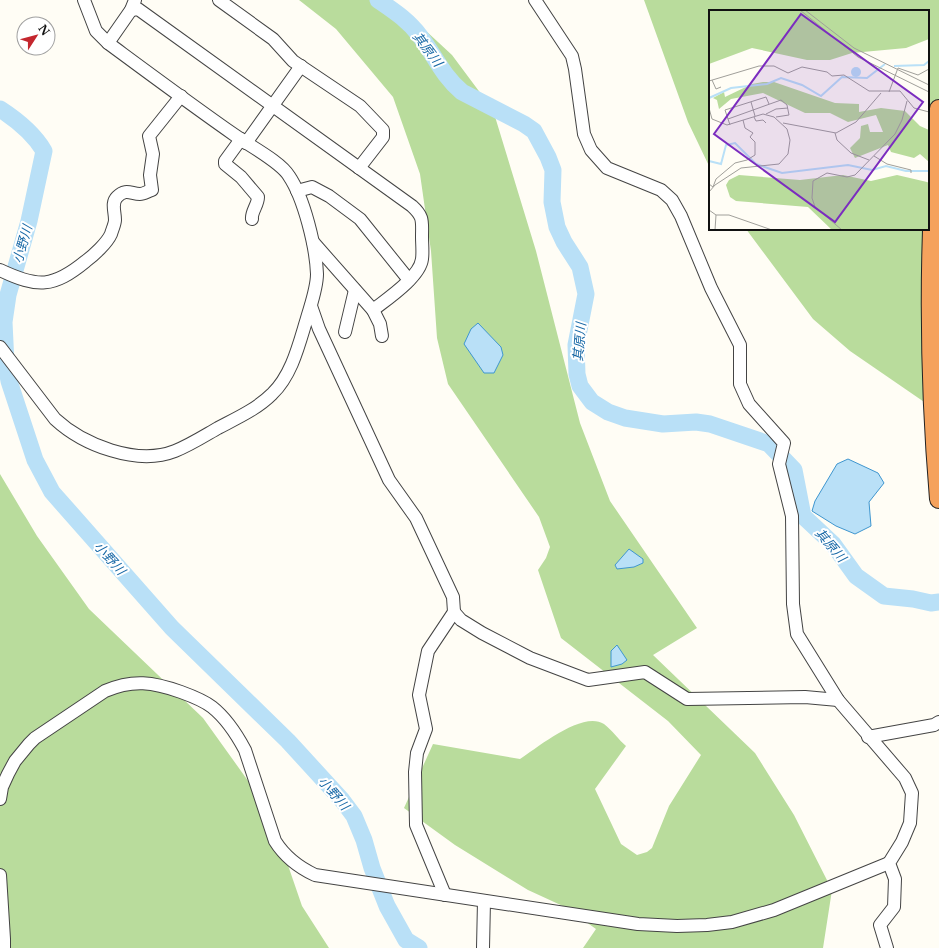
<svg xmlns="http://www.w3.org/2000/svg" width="939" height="948" viewBox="0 0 939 948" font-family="'Libre Baskerville','Noto Sans JP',serif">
<rect width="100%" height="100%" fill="#fffdf5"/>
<!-- forest -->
<g fill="#b9dc9c">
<path d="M299 0H389L398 5 452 55 493 110 536 251 580 423 610 501 697 628 653 655 755 753 794 815 832 890 823 948H583L596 929 565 907 528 890 455 845 404 808 433 744 520 759C538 747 583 710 604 724 612 730 619 740 626 746L595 789 621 844 637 855 647 852 652 848 669 806 701 755 668 721 561 638 538 570 546 558 550 547 539 517 448 384 437 338 431 251 420 174 393 97 336 29Z"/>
<path d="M644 0H939V417L930 406 850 351 813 319 746 229H928V11H710V168L688 122Z"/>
<path d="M0 474 37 536 89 609 203 718 269 810 302 906 329 948H0Z"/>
</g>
<!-- water -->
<g fill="#b9e0f7" stroke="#3f96cf">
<path d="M478 323 501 347 503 355 494 373H484L464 344 471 329Z"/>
<path d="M848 459 878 473 884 483 869 502 871 526 855 534 836 526 812 511 815 501 837 464Z"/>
<path d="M629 549 643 559V563L634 567 617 569 615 565Z"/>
<path d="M617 645 627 660 622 664 611 667V651Z"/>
</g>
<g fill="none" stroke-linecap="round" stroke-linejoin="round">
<!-- river -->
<g stroke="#b9e0f7" stroke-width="17">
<path d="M378 0C394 11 408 20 420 36 435 56 442 75 462 92L524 124 534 131 548 157 553 170 552 202 557 227 564 242 580 267 586 294 576 345 577 374 580 386 592 402 608 412 625 418 663 424 696 422 710 424 769 444 794 470 803 516 833 544 856 576 884 596 913 599 931 603 939 602"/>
<path d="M0 109C17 120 34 134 44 151L29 221 8 295 4 322 6 364 9 381 35 460 52 492 172 628 288 741 342 800 354 816 364 840 372 868 387 906 406 940 419 948"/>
</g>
<!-- minor casing -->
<g stroke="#444" stroke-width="14">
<g id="minor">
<path d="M219 0 273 39 293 61 360 106 383 130V137L359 168"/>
<path d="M535 0 572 56 575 69 584 134 591 150 607 168 661 190 672 200 681 216 711 288 740 345V384L749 404 784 443 779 464 792 516 793 604 797 634 838 700 905 778 912 793 910 823 902 842 889 863 895 879 894 907 880 925 887 948"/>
<path d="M131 10 138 9 412 206C424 217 422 221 422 237 422 244 423 252 422 259 420 277 387 299 373 310L313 242"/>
<path d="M108 43 131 10 135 0"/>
<path d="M241 139 225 161V164L241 177 258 197C258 205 251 212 252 219"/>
<path d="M246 143 301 66"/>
<path d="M297 191 312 187 329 196 360 219 409 280"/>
<path d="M0 270C38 288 53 288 86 261 94 255 107 243 111 234 112 230 115 224 115 220 115 211 111 203 117 197 126 188 131 194 140 194 144 194 148 191 152 190L150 175 153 154 149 136 181 96"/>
<path d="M311 306 319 329 389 480 416 518 453 597 454 612 428 651 419 695 426 729 417 753 415 772 416 825 445 895"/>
<path d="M373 310 380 324 382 336"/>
<path d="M345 332 355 290"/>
<path d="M0 347 55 419C83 445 137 466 175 451 190 445 204 436 218 428 237 418 257 409 272 394 292 375 299 344 307 318 311 304 317 288 317 274 316 247 304 198 289 176 281 162 250 146 236 136 193 106 150 74 108 43L96 31 84 0"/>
<path d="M454 612 461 620 482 633 530 658 588 680 645 672 687 699 805 697 838 700"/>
<path d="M868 737 934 725 939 722"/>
<path d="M0 799 2 787 8 774 15 761 29 744 35 738 105 691C133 679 153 682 181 692 192 696 203 700 212 707 226 718 237 735 245 750L275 841C285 857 298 867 315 875L638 924 677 926 707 925 732 922 774 910 889 863"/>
<path d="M0 875 4 939V948"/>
<path d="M483 948 484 901"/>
</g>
</g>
<!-- highway casing -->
<g stroke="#222" stroke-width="20">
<path id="highway" d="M939 109C928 239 928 369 939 499"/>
</g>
<!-- minor -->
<use href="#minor" stroke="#fff" stroke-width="12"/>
<!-- highway -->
<use href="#highway" stroke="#f5a25d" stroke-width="18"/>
</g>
<g text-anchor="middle" stroke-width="4" stroke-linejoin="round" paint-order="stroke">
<!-- water labels -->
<g font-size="13" font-style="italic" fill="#1768a6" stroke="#fff">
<text transform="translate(428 49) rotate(53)" y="5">其原川</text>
<text transform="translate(22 244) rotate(-74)" y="5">小野川</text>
<text transform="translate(579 342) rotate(-85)" y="5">其原川</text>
<text transform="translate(831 545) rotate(49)" y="5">其原川</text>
<text transform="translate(110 558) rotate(48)" y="5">小野川</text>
<text transform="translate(334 793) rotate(49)" y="5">小野川</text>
</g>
</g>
<!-- overview -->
<g transform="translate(709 10)">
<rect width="220" height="220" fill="#fffdf5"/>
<path d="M0 0H220V29L197 38 143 43 121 50H98L43 38 0 54ZM54 72H65L126 93 150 94V102L172 98 196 101 211 116 220 120V152L211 144 205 148 182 142 179 135 146 148 141 138 151 128 152 116 159 114 161 122H174L167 105 139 112 121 103H96L54 83 22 89 10 99 8 90 4 88 15 82 16 87 43 74ZM30 165 91 170 134 165 162 171 188 165 218 172 220 173V220H123L99 197 27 191 21 187 17 175 20 170Z" fill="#b9dc9c"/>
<path d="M142 62a5 5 0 1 1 10 0a5 5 0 1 1-10 0Z" fill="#b9e0f7"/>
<path fill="none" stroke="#b9e0f7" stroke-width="2" d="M185 56 215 55 220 51M0 88 22 78 58 74 72 68 93 75 112 86 133 67 158 68 176 54M0 151 12 154 17 135 26 133 47 154 73 163 139 155 163 160 177 156 197 161H220"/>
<path fill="none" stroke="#a09f9a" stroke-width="1" d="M91 0 149 47 220 82M96 0 145 38 220 75M3 70 7 79 12 77M0 71 50 56H65L79 63 93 57 118 62 123 66 135 65 160 81H191L205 98 220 102M180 82 189 58 209 65 220 59M42 92 46 106M0 98 3 109 18 115 54 104 65 107 78 119 81 130 79 144 70 154 32 158 6 175 0 182M57 104 67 99 79 98M45 107 47 111 54 110 57 113M19 109 72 90 78 95 80 105 67 107M74 113 127 123 147 112 172 83M21 115 16 100 57 87 60 94M126 123 128 130 142 143 160 150M165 146 178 154 202 160V163M0 174 4 177 7 169 26 153 38 150 46 145V132L41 127 44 123 36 118 34 110M0 200 7 205 6 220M7 205H20L63 220M133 220 106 197 103 188 104 171 118 163 138 167 146 165 186 124 193 110 198 91"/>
<path fill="#7b2cbf" fill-opacity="0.15" stroke="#7b2cbf" stroke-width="2" d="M92 4 214 92 126 212 5 124Z"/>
<rect width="220" height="220" fill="none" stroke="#111" stroke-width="2"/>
</g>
<!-- north arrow -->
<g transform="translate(36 36) rotate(54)"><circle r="19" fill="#ffffff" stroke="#a0a0a0"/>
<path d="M0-3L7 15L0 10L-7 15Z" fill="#c4262e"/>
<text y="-6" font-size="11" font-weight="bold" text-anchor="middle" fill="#111111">N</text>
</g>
</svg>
